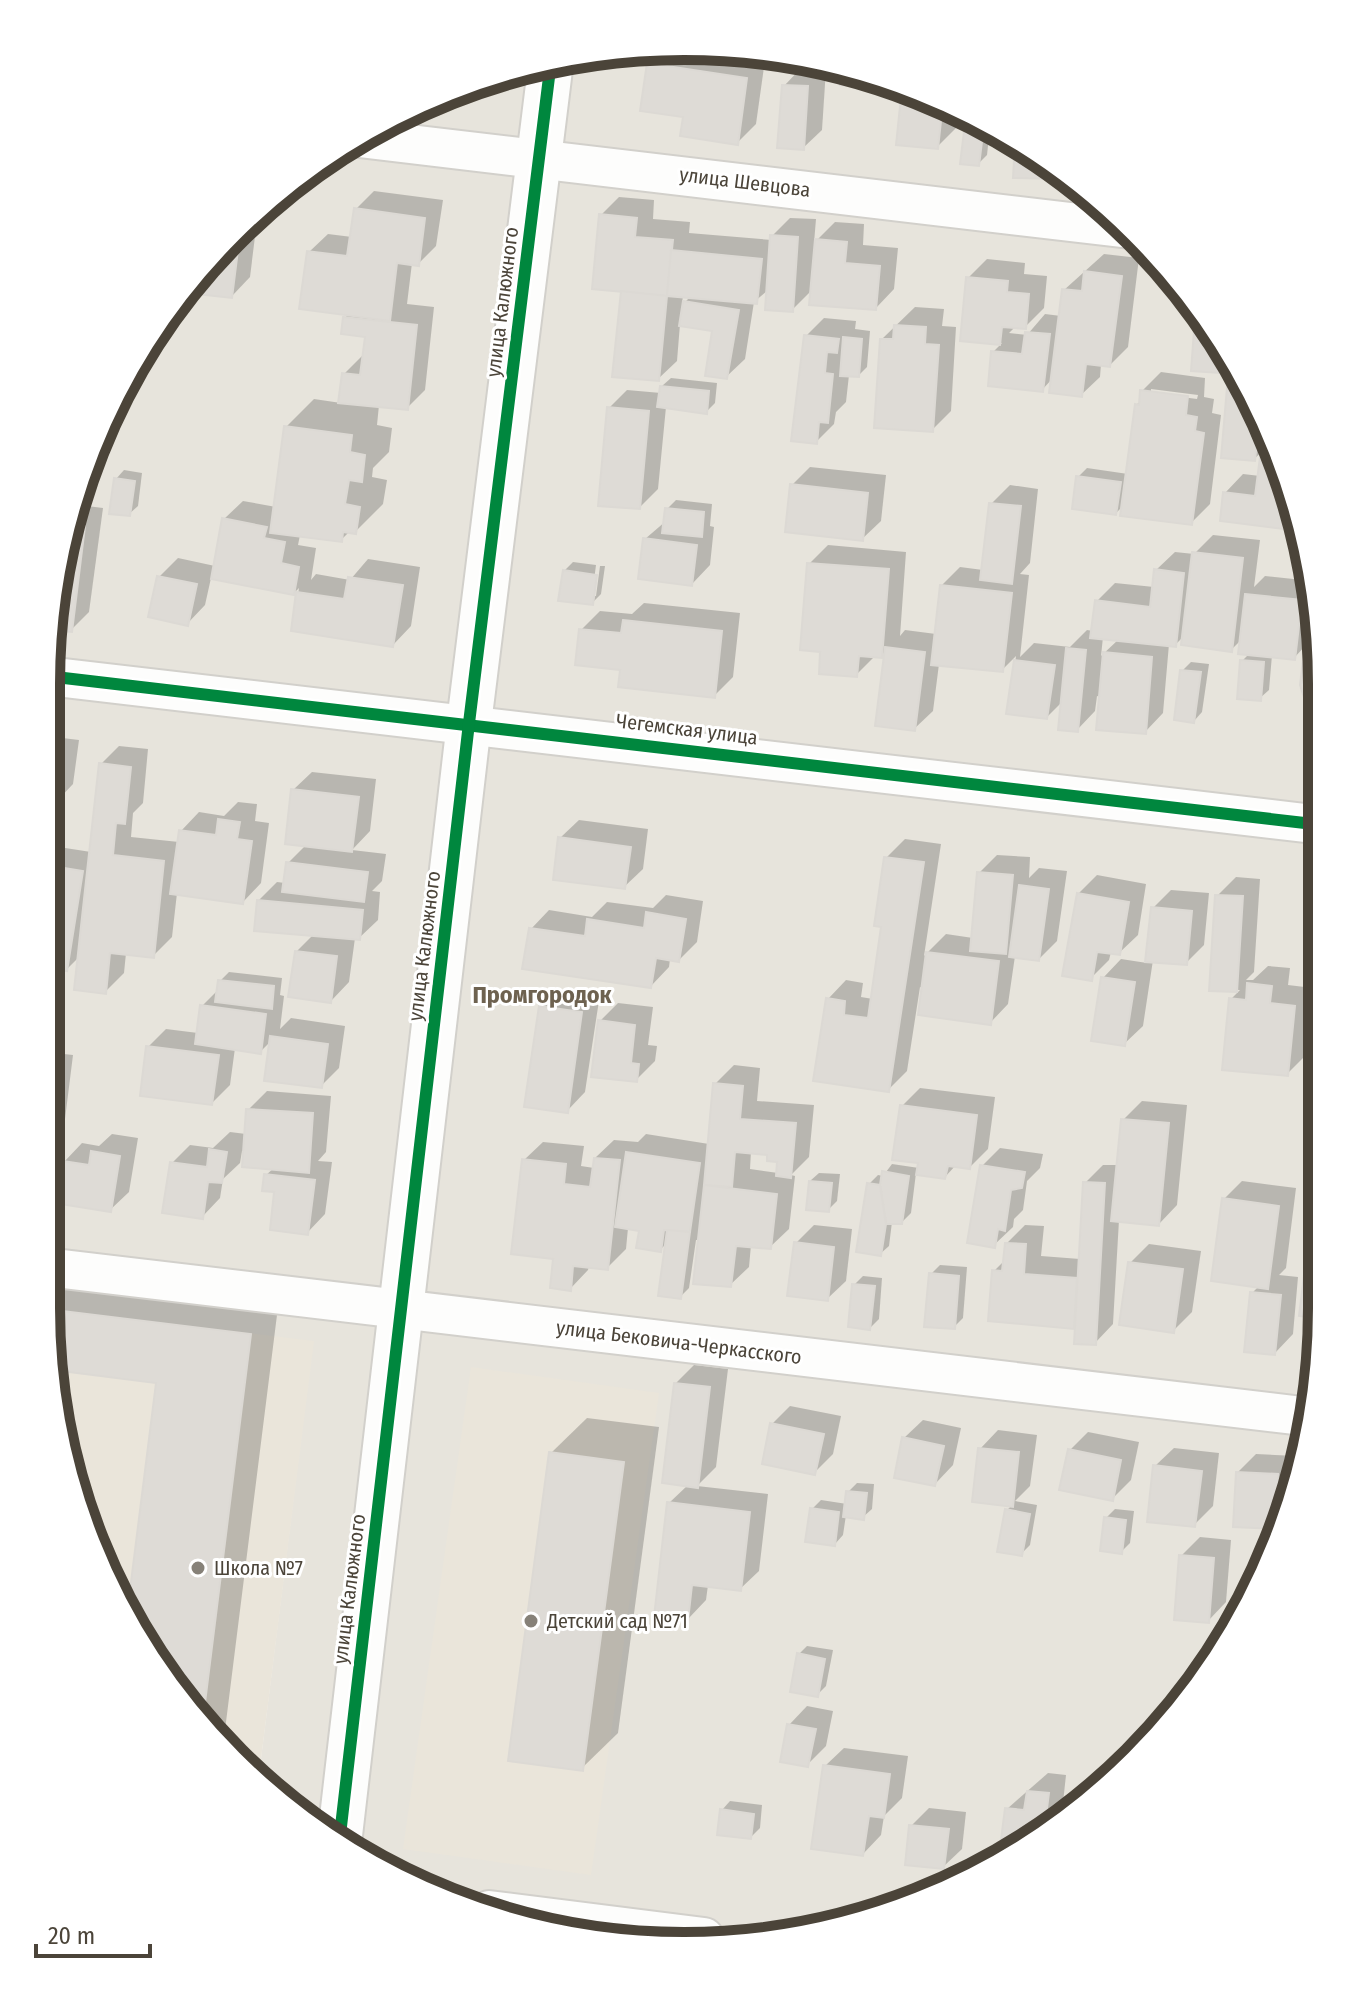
<svg xmlns="http://www.w3.org/2000/svg" width="1368" height="1992" viewBox="0 0 1368 1992" font-family="'Fira Sans Condensed',sans-serif">
<rect width="100%" height="100%" fill="#f4f2ee"/>
<!-- residential -->
<path fill="#e7e4dc" d="M684 46 809 58 929 95 1039 154 1135 233 1256 401 1310 560 1322 684V1308L1310 1433 1273 1553 1214 1663 1135 1759 967 1880 808 1934 601 1941 439 1897 264 1788 244 1765 260 1767 313 1342 46 1309V684L58 560 131 365 233 233 330 153 440 94 560 58Z"/>
<!-- education -->
<g fill="#eae5da">
<path d="M46 1309 314 1341 260 1767 244 1765 153 1662 68 1474Z"/>
<path d="M471 1367 659 1393 591 1875 403 1849Z"/>
</g>
<!-- shadow -->
<g fill="#0003" fill-rule="evenodd">
<path d="M675 47 765 60 756 124 737 143 685 116 649 64 665 48Z"/>
<path d="M802 67 826 69 822 130 803 148 784 86Z"/>
<path d="M904 87 929 95 958 110 956 128 937 147 898 143Z"/>
<path d="M968 116 990 128 987 155 978 164 962 162Z"/>
<path d="M374 191 443 200 436 246 418 264 412 263 407 304 434 307 425 390 407 408 379 405 377 425 392 428 389 452 373 468 372 477 387 480 383 504 355 532 350 531 341 540 300 535 298 545 316 548 311 580 316 574 350 580 368 559 420 567 411 626 393 645 293 629 299 588 294 593 211 578 205 605 187 624 159 577 178 558 215 566 224 519 243 501 276 507 286 427 314 399 341 403 344 374 363 355 367 335 345 318 349 313 309 252 328 234 352 237 356 209Z"/>
<path d="M619 197 654 200 653 219 690 222 689 233 772 240V236L790 218 816 219 814 243 835 222 864 224 863 245 898 248 894 289 876 308 812 290 792 310 768 290 754 302 745 359 726 377 715 330 680 324 677 361 658 379 623 289 601 215ZM683 295 691 296 682 305Z"/>
<path d="M258 212 250 277 232 296 188 291 233 233Z"/>
<path d="M1104 254 1139 258 1128 347 1110 365 1101 364 1100 377 1081 395 1052 379 1042 390 993 352 1002 343 962 339 968 278 987 259 1025 263 1024 274 1047 276 1044 308 1025 327 1016 326 1009 333 1027 335 1045 314 1061 316 1064 290Z"/>
<path d="M915 307 944 309 942 326 956 327 951 411 932 430 882 339Z"/>
<path d="M824 318 856 321 855 329 870 331 867 367 859 375H849L846 402 836 412 834 424 816 442 806 336Z"/>
<path d="M1197 319 1228 363 1220 371 1193 369Z"/>
<path d="M1231 367 1256 401 1295 515 1283 527 1225 493 1243 474 1260 476 1264 450 1254 459 1223 456Z"/>
<path d="M1161 372 1205 378 1204 397 1214 399 1212 413 1221 415 1210 504 1191 523 1124 505 1116 513 1078 477 1087 468 1128 474 1136 405 1141 401 1142 391ZM1151 389 1198 395 1197 399 1151 393Z"/>
<path d="M671 378 717 383 715 403 706 412 666 407 658 489 640 507 609 408 627 390 661 393 662 386Z"/>
<path d="M810 467 886 475 881 521 862 539 792 485Z"/>
<path d="M124 470 142 473 138 506 129 514 116 479Z"/>
<path d="M1010 485 1038 489 1030 563 1020 574 1029 575 1020 657 1034 643 1070 647 1087 630 1093 631 1097 601 1115 583 1154 587 1156 570 1175 552 1194 554 1213 535 1260 540 1254 587 1265 576 1312 581 1322 709 1307 644 1294 658 1272 655 1269 690 1260 698 1242 661 1250 653 1242 639 1231 650 1184 636 1175 645 1169 644 1163 713 1145 732 1101 697 1097 696 1095 711 1077 730 1063 701 1047 717 1009 712 1016 656 1002 670 939 664 933 711 914 729 887 650 881 656 876 655 856 675 822 650 809 564 828 545 906 552 900 636 905 630 936 634 942 585 960 567 983 570 991 504ZM1103 637 1119 639 1101 656Z"/>
<path d="M676 500 712 504 710 526 714 527 710 565 692 584 645 539 666 521 667 509Z"/>
<path d="M79 505 103 508 89 612 71 630 58 560Z"/>
<path d="M573 562 596 565 592 596H596L600 566H605L601 594 592 603 564 571Z"/>
<path d="M644 603 740 613 733 677 714 696 622 668 581 630 600 611 632 614Z"/>
<path d="M1191 662 1209 664 1202 712 1194 721 1182 671Z"/>
<path d="M46 736 79 740 73 784 57 801 54 827 46 834Z"/>
<path d="M119 746 148 749 143 803 133 813 131 837 179 842 181 831 199 812 224 816 238 802 257 804 255 821 269 823 261 883 243 902 177 893 172 937 153 956 126 953 124 973 105 992 80 956 67 969 46 966V845L91 852 101 764Z"/>
<path d="M312 772 376 779 370 831 352 850 386 854 382 881 372 891 380 892 378 920 359 938H355L349 982 331 1001 296 952 314 934 258 901 277 882 285 883 288 863 306 845 293 790Z"/>
<path d="M579 820 648 829 643 869 624 887 560 838Z"/>
<path d="M905 839 941 844 924 956 946 934 973 938 979 873 997 855 1030 857 1029 878 1039 868 1067 871 1057 941 1039 959 1015 956 1008 1004 990 1023 920 987 907 1071 888 1090 828 999 846 980 863 983 861 997 873 999 883 925 886 858Z"/>
<path d="M1097 875 1146 884 1138 935 1119 953 1111 952 1109 960 1091 978 1078 894Z"/>
<path d="M1236 877 1260 879 1254 972 1246 980H1253L1268 966 1290 968 1288 985 1313 988 1306 1055 1287 1074 1231 999 1240 990 1211 989 1217 896Z"/>
<path d="M1171 890 1209 893 1204 945 1186 963 1153 960 1143 1026 1124 1044 1103 978 1121 959 1147 963 1153 908Z"/>
<path d="M666 895 703 901 697 942 679 960 670 959 669 967 651 986 531 929 549 910 592 917 607 902 653 908Z"/>
<path d="M229 972 282 978 280 995 284 996 280 1029 291 1018 345 1026 339 1068 321 1086 272 1040 261 1051 235 1048 230 1085 212 1103 148 1047 166 1029 198 1033 202 1006 219 989 220 981Z"/>
<path d="M559 989 600 994 585 1092 567 1111 541 1007Z"/>
<path d="M618 1003 653 1007 648 1045 657 1046 655 1061 636 1080 600 1021Z"/>
<path d="M46 1052 73 1055 63 1135 46 1152Z"/>
<path d="M734 1065 760 1068 757 1101 814 1105 809 1157 791 1175 795 1176 789 1229 770 1247 751 1245 749 1267 730 1285 699 1240H696L689 1288 680 1297 667 1243 660 1250 641 1230 628 1228 626 1249 607 1268 589 1266 588 1270 570 1289 555 1257 524 1160 543 1142 584 1146 581 1166 594 1168 595 1158 614 1140 638 1142 646 1134 709 1144 715 1084ZM751 1151 769 1153 780 1160 778 1173 750 1169Z"/>
<path d="M920 1088 995 1097 988 1149 970 1167 956 1165 945 1177 916 1173 911 1213 902 1222H892L889 1246 880 1254 869 1184 878 1175 883 1176 892 1164 919 1168 920 1161 902 1106Z"/>
<path d="M267 1091 331 1096 326 1152 318 1161 332 1162 325 1214 307 1233 266 1175 274 1168 245 1151H242L240 1163 223 1179 220 1198 202 1217 172 1163 190 1145 213 1148 230 1132 246 1134 248 1110Z"/>
<path d="M1142 1101 1187 1105 1177 1205 1159 1224 1119 1220 1113 1324 1095 1343 1076 1327 990 1319 994 1271 1005 1260 1007 1243 1025 1225 1044 1226 1041 1256 1080 1259 1085 1183 1103 1165H1119L1123 1120Z"/>
<path d="M112 1134 138 1138 129 1192 110 1210 64 1162 82 1143 99 1146Z"/>
<path d="M1000 1148 1043 1154 1040 1168 1027 1181 1023 1210 1014 1219 1013 1227 994 1245 982 1166Z"/>
<path d="M819 1173 840 1174 837 1201 828 1210 810 1181Z"/>
<path d="M1242 1181 1296 1188 1286 1268 1279 1275 1298 1277 1293 1334 1275 1353 1252 1293 1259 1286 1224 1199Z"/>
<path d="M1322 1218V1308L1321 1317 1302 1315 1312 1228Z"/>
<path d="M814 1225 852 1229 846 1281 827 1299 796 1243Z"/>
<path d="M1149 1244 1201 1251 1192 1312 1173 1331 1130 1263Z"/>
<path d="M940 1265 967 1267 963 1318 954 1327 931 1274Z"/>
<path d="M863 1276 882 1278 879 1319 870 1328 854 1285Z"/>
<path d="M46 1286 278 1307 225 1730 218 1736 153 1662 129 1609 158 1381 54 1368 46 1308Z"/>
<path d="M694 1365 728 1369 716 1467 697 1486 768 1494 759 1571 740 1589 708 1585 706 1600 688 1619 669 1503 688 1485 676 1383Z"/>
<path d="M790 1406 841 1416 833 1454 814 1473 772 1424Z"/>
<path d="M587 1418 659 1427 618 1733 582 1768 551 1453Z"/>
<path d="M923 1420 961 1428 953 1465 935 1484 904 1438Z"/>
<path d="M998 1430 1037 1435 1030 1486 1015 1501 1037 1505 1030 1545 1021 1554 1007 1510 1012 1505 980 1449Z"/>
<path d="M1088 1432 1139 1442 1131 1480 1112 1499 1070 1450Z"/>
<path d="M1174 1448 1219 1453 1213 1506 1194 1525 1155 1466Z"/>
<path d="M1256 1454 1296 1456 1295 1482 1284 1518 1275 1527 1238 1472Z"/>
<path d="M857 1483 874 1484 872 1509 863 1517 846 1515 843 1535 835 1544 812 1509 821 1500 847 1504 848 1492Z"/>
<path d="M1115 1509 1134 1511 1130 1543 1121 1552 1106 1518Z"/>
<path d="M1200 1537 1231 1540 1226 1602 1208 1621 1181 1556Z"/>
<path d="M807 1646 833 1650 826 1686 817 1695 799 1654Z"/>
<path d="M807 1706 833 1711 826 1746 807 1765 789 1725Z"/>
<path d="M844 1748 908 1756 902 1798 884 1816 881 1835 863 1854 825 1766Z"/>
<path d="M1048 1773 1066 1775 1062 1812 1002 1855 1007 1809Z"/>
<path d="M259 1782 283 1785 281 1799 264 1788Z"/>
<path d="M730 1801 762 1805 760 1828 751 1837 722 1810Z"/>
<path d="M929 1808 966 1812 962 1849 943 1867 911 1826Z"/>
</g>
<!-- building -->
<g fill="#dedbd6" stroke="#dcd9d4" stroke-width="2">
<path d="M647 63 747 78 738 145 680 136 683 117 640 111Z"/>
<path d="M841 68 896 85V89L840 85Z"/>
<path d="M782 85 808 86 804 150 777 148Z"/>
<path d="M902 87 929 95 943 102 938 149 896 145Z"/>
<path d="M966 115 984 125 979 166 960 164Z"/>
<path d="M1015 141 1039 154 1058 170V179L1013 178Z"/>
<path d="M354 208 425 218 419 266 397 263 390 321 299 309 307 251 347 256Z"/>
<path d="M599 214 637 218 635 237 673 240 667 296 592 289Z"/>
<path d="M241 226 232 298 187 293 233 233Z"/>
<path d="M770 235 798 237 793 312 765 310Z"/>
<path d="M815 239 847 242 845 263 880 266 876 310 809 305Z"/>
<path d="M671 250 762 259 757 304 667 296Z"/>
<path d="M1084 271 1122 276 1110 367 1086 364 1082 397 1049 393 1062 289 1082 291Z"/>
<path d="M966 277 1008 281 1007 292 1029 294 1026 329 1002 327 1000 345 960 341Z"/>
<path d="M621 291 667 296 659 381 612 377Z"/>
<path d="M683 301 739 310 727 379 705 376 712 331 679 326Z"/>
<path d="M343 317 417 325 408 410 338 403 342 373 360 375 365 337 341 334Z"/>
<path d="M1195 317 1222 355 1221 373 1191 371Z"/>
<path d="M894 325 926 327 925 344 939 345 933 432 874 428 880 339H893Z"/>
<path d="M1025 332 1050 334 1043 392 988 386 991 351 1022 354Z"/>
<path d="M804 335 839 339 837 353 827 352 825 373 833 374 828 423 819 422 817 444 791 441Z"/>
<path d="M843 337 862 339 859 377 840 376Z"/>
<path d="M1229 364 1256 401 1260 412 1255 461 1221 458Z"/>
<path d="M660 386 709 391 707 414 657 407Z"/>
<path d="M1140 390 1188 396 1186 415 1197 417 1195 431 1204 433 1192 525 1120 516 1135 404 1139 405Z"/>
<path d="M607 407 649 411 640 509 598 506Z"/>
<path d="M284 426 352 435 350 452 365 455 362 482 349 480 345 504 360 507 356 534 343 532 342 542 270 533Z"/>
<path d="M1264 426 1288 495 1283 529 1220 521 1223 492 1255 496Z"/>
<path d="M1076 476 1121 482 1116 515 1072 509Z"/>
<path d="M114 478 135 481 130 516 109 514Z"/>
<path d="M790 484 868 493 863 541 785 532Z"/>
<path d="M989 503 1021 506 1012 584 980 580Z"/>
<path d="M665 508 704 512 702 537 662 533Z"/>
<path d="M222 518 267 527 264 538 285 542 281 563 299 567 294 595 211 579Z"/>
<path d="M72 524 85 526 72 632 51 630 58 560Z"/>
<path d="M643 538 697 545 692 586 638 579Z"/>
<path d="M1192 552 1243 558 1232 652 1181 645Z"/>
<path d="M807 563 889 569 882 658 859 656 857 677 819 674 820 652 800 650Z"/>
<path d="M1154 569 1184 573 1176 647 1090 638 1095 600 1150 607Z"/>
<path d="M563 570 597 575 593 605 558 601Z"/>
<path d="M157 576 197 584 188 626 148 617Z"/>
<path d="M348 577 403 585 393 647 291 631 296 592 344 599Z"/>
<path d="M940 585 1012 593 1003 672 931 665Z"/>
<path d="M1312 587 1322 684V712L1308 710 1300 685Z"/>
<path d="M1245 594 1302 600 1295 660 1238 654Z"/>
<path d="M623 620 722 631 715 698 618 687 620 670 575 665 579 629 621 633Z"/>
<path d="M885 647 925 652 915 731 875 726Z"/>
<path d="M1066 648 1086 650 1078 732 1058 730Z"/>
<path d="M1103 652 1152 657 1146 734 1096 730Z"/>
<path d="M1014 660 1055 665 1047 719 1006 714Z"/>
<path d="M1240 660 1264 662 1261 701 1237 699Z"/>
<path d="M1180 670 1201 672 1194 723 1174 720Z"/>
<path d="M46 756 61 758 56 805 46 804Z"/>
<path d="M99 763 131 767 125 824 116 823 113 855 164 861 154 958 110 953 106 994 74 990Z"/>
<path d="M291 789 359 797 352 852 285 844Z"/>
<path d="M218 819 240 822 237 839 252 841 243 904 170 894 179 830 216 835Z"/>
<path d="M558 837 631 847 625 889 553 880Z"/>
<path d="M884 857 924 862 889 1092 813 1081 826 998 845 1001 844 1015 868 1018 881 927 874 926Z"/>
<path d="M286 862 368 872 364 902 282 892Z"/>
<path d="M46 865 83 871 67 971 46 968Z"/>
<path d="M977 872 1013 875 1006 954 970 951Z"/>
<path d="M1019 885 1049 889 1039 961 1009 957Z"/>
<path d="M1077 893 1129 902 1120 955 1097 952 1092 981 1062 976Z"/>
<path d="M1215 895 1243 896 1237 992 1209 991Z"/>
<path d="M257 900 363 910 360 940 254 931Z"/>
<path d="M1151 907 1192 911 1187 965 1145 962Z"/>
<path d="M646 912 686 919 679 962 656 958 651 988 522 969 529 928 585 936 587 919 644 928Z"/>
<path d="M295 951 337 956 331 1003 288 997Z"/>
<path d="M926 952 999 961 991 1025 918 1015Z"/>
<path d="M1101 977 1135 982 1125 1046 1091 1041Z"/>
<path d="M218 980 274 986 272 1009 215 1002Z"/>
<path d="M1247 983 1272 986 1270 1003 1295 1006 1288 1076 1222 1070 1229 998 1246 1000Z"/>
<path d="M200 1005 266 1014 261 1054 195 1044Z"/>
<path d="M539 1006 582 1012 568 1113 524 1107Z"/>
<path d="M598 1020 635 1025 631 1063 639 1064 637 1082 591 1077Z"/>
<path d="M270 1036 328 1044 322 1088 264 1081Z"/>
<path d="M146 1046 219 1055 212 1105 140 1096Z"/>
<path d="M46 1072 56 1073 46 1152Z"/>
<path d="M713 1083 743 1086 740 1119 796 1123 791 1178 776 1176 777 1162 767 1161V1155L735 1152 732 1187 704 1185Z"/>
<path d="M900 1105 977 1115 970 1169 948 1166 945 1179 916 1175 918 1163 892 1160Z"/>
<path d="M246 1109 313 1113 309 1173 242 1167Z"/>
<path d="M1121 1119 1169 1123 1159 1226 1111 1221Z"/>
<path d="M209 1149 227 1152 222 1183 208 1182 203 1219 162 1213 170 1162 207 1167Z"/>
<path d="M91 1151 120 1156 111 1212 54 1203 62 1161 89 1165Z"/>
<path d="M626 1152 700 1163 690 1232 664 1230 661 1252 636 1248 639 1231 615 1227Z"/>
<path d="M594 1158 620 1160 608 1270 573 1266 571 1291 550 1288 553 1259 511 1254 522 1159 566 1164 564 1184 590 1187Z"/>
<path d="M980 1165 1025 1172 1022 1188 1011 1190 1005 1231 998 1229 995 1248 967 1243Z"/>
<path d="M882 1171 909 1176 902 1224H886L880 1185Z"/>
<path d="M264 1174 315 1180 308 1235 270 1230 274 1192 262 1191Z"/>
<path d="M809 1181 832 1183 829 1212 806 1210Z"/>
<path d="M1083 1182 1105 1183 1096 1345 1074 1344Z"/>
<path d="M867 1183 880 1185 886 1224 881 1256 856 1252Z"/>
<path d="M704 1185 777 1194 771 1249 736 1246 731 1287 693 1284Z"/>
<path d="M1222 1198 1279 1206 1268 1289 1211 1281Z"/>
<path d="M1310 1227 1322 1229 1321 1319 1299 1316Z"/>
<path d="M667 1230 690 1232 681 1299 658 1296Z"/>
<path d="M794 1242 834 1247 828 1301 787 1296Z"/>
<path d="M1005 1243 1026 1244 1024 1274 1077 1278 1074 1329 988 1321 992 1270 1002 1271Z"/>
<path d="M1128 1262 1183 1269 1174 1333 1119 1325Z"/>
<path d="M929 1273 959 1276 955 1329 924 1327Z"/>
<path d="M852 1284 875 1286 870 1330 848 1327Z"/>
<path d="M1250 1292 1281 1295 1275 1355 1244 1352Z"/>
<path d="M46 1309 251 1334 203 1719 153 1662 128 1606 156 1383 54 1370Z"/>
<path d="M1315 1321 1321 1322 1316 1372 1308 1370Z"/>
<path d="M674 1383 710 1387 698 1488 662 1483Z"/>
<path d="M770 1423 824 1434 815 1475 762 1464Z"/>
<path d="M902 1437 944 1446 935 1486 894 1478Z"/>
<path d="M978 1448 1019 1452 1013 1507 972 1502Z"/>
<path d="M1068 1449 1121 1460 1113 1501 1059 1490Z"/>
<path d="M549 1452 624 1462 583 1771 508 1761Z"/>
<path d="M1153 1465 1202 1471 1195 1527 1147 1522Z"/>
<path d="M1236 1472 1278 1474 1276 1529 1233 1527Z"/>
<path d="M846 1491 867 1493 864 1520 843 1517Z"/>
<path d="M667 1502 750 1512 741 1591 692 1585 688 1621 654 1617Z"/>
<path d="M810 1508 839 1512 835 1546 805 1542Z"/>
<path d="M1005 1509 1030 1514 1022 1556 997 1552Z"/>
<path d="M1104 1517 1126 1520 1122 1554 1100 1551Z"/>
<path d="M1179 1555 1214 1558 1209 1623 1174 1620Z"/>
<path d="M797 1653 825 1659 818 1697 790 1692Z"/>
<path d="M787 1724 816 1729 808 1767 780 1762Z"/>
<path d="M823 1765 890 1774 884 1818 869 1816 863 1856 811 1849Z"/>
<path d="M1027 1791 1049 1793 1045 1824 999 1856 1005 1808 1024 1810Z"/>
<path d="M720 1809 754 1814 751 1839 717 1835Z"/>
<path d="M909 1825 949 1829 944 1869 905 1865Z"/>
</g>
<g fill="none" stroke-linecap="round" stroke-linejoin="round">
<!-- minor casing -->
<g stroke="#d2d0cb" stroke-width="42">
<g id="minor">
<path d="M359 138 1130 229"/>
<path d="M47 676 1322 825"/>
<path d="M46 1267 1311 1417"/>
<path d="M489 1910 704 1937"/>
</g>
</g>
<!-- tertiary casing -->
<g stroke="#d2d0cb" stroke-width="48">
<path id="tertiary" d="M340 1835 469 723 551 61"/>
</g>
<!-- minor -->
<use href="#minor" stroke="#fdfdfc" stroke-width="38"/>
<!-- tertiary -->
<use href="#tertiary" stroke="#fdfdfc" stroke-width="44"/>
<!-- cycleway casing -->
<g stroke="#fff" stroke-width="17">
<g id="cycleway">
<path d="M47 676 1322 825"/>
<path d="M340 1835 469 723 551 61"/>
</g>
</g>
<!-- cycleway -->
<use href="#cycleway" stroke="#00873e" stroke-width="12"/>
</g>
<!-- markers -->
<g fill="#868178" stroke="#fff" stroke-width="3">
<circle cx="198" cy="1568" r="8"/>
<circle cx="531" cy="1621" r="8"/>
</g>
<g text-anchor="middle" stroke-width="6" stroke-linejoin="round" paint-order="stroke">
<!-- street labels -->
<g font-size="20" fill="#4b4439" stroke="#fff">
<text transform="translate(745 182) rotate(7)" y="7">улица Шевцова</text>
<text transform="translate(502 302) rotate(-83)" y="7">улица Калюжного</text>
<text transform="translate(687 729) rotate(7)" y="7">Чегемская улица</text>
<text transform="translate(424 946) rotate(-83)" y="7">улица Калюжного</text>
<text transform="translate(679 1342) rotate(7)" y="7">улица Бековича-Черкасского</text>
<text transform="translate(349 1589) rotate(-83)" y="7">улица Калюжного</text>
</g>
<!-- poi labels -->
<g font-size="20" fill="#4b4439" stroke="#fff" text-anchor="start">
<text x="214" y="1575">Школа №7</text>
<text x="547" y="1628">Детский сад №71</text>
</g>
<!-- quarter labels -->
<g font-size="24" font-weight="bold" fill="#6e6250" stroke="#fff">
<text x="542" y="1003">Промгородок</text>
</g>
</g>
<!-- crop -->
<path d="M0 0H1368V1992H0ZM684 60H684A624 624 0 0 1 1308 684V1308A624 624 0 0 1 684 1932H684A624 624 0 0 1 60 1308V684A624 624 0 0 1 684 60Z" fill="#fff" fill-rule="evenodd"/>
<path fill="none" stroke="#4b4439" stroke-width="10" d="M684 60H684A624 624 0 0 1 1308 684V1308A624 624 0 0 1 684 1932H684A624 624 0 0 1 60 1308V684A624 624 0 0 1 684 60Z"/>
<!-- scale -->
<path d="M36 1944v12h114v-12" fill="none" stroke="#4b4439" stroke-width="4"/>
<text x="48" y="1944" font-size="24" fill="#4b4439" stroke="#ffffff" stroke-width="6" paint-order="stroke">20 m</text>
</svg>
